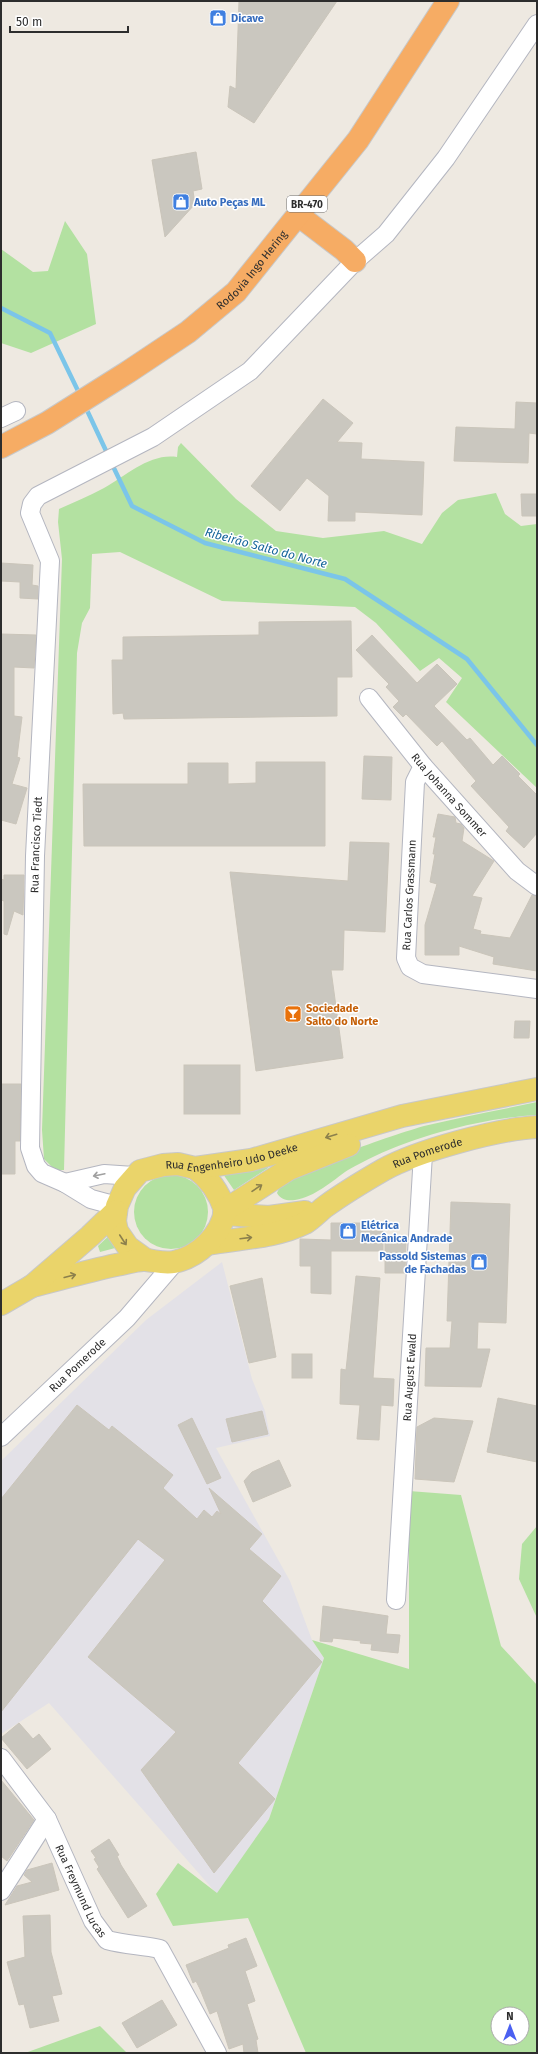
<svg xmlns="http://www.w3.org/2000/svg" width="538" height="2054" viewBox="0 0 538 2054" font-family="'Fira Sans',sans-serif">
<rect width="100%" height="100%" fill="#eee9e1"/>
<!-- industrial -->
<path fill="#e3e1e7" d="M222 1262 252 1379 265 1411 270 1436 216 1448 290 1581 312 1640 324 1658 269 1819 217 1894 49 1703 1 1734V1461L146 1320Z"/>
<!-- green -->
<g fill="#b3e1a1" fill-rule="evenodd">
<path d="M65 221 87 254 96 324 31 353 1 343V249L33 272 48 271Z"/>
<path d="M181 443 236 499 276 531 323 538 384 531 422 544 442 513 458 500 496 493 505 514 521 526 537 524V788L446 702 462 678 439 658 420 671 376 623 355 607 222 601 120 552 92 554 90 608 82 623 77 653 64 1170H55L44 1159 42 1130 62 559 58 522 59 509C74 502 89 496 104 488 127 475 150 453 177 457L178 447Z"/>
<path d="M537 1102V1115C485 1118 423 1134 375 1156 366 1160 357 1165 348 1170 332 1181 315 1197 295 1200 288 1201 281 1200 277 1193 287 1169 397 1134 424 1126 461 1117 500 1110 537 1102Z"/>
<path d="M267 1165 268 1168 234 1190 223 1174Z"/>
<circle cx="171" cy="1212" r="37"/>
<path d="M114 1231 119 1247 100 1252 98 1246Z"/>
<path d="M409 1491 461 1495 501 1646 537 1685V2053H306L248 1918 173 1926 156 1894 178 1863 217 1893 269 1819 324 1658 312 1640 409 1669ZM498 2014H522V2038H498Z"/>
<path d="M537 1526V1618L519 1579 522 1544Z"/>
<path d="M100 2026 127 2053H25Z"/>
</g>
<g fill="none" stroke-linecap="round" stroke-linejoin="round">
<!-- stream -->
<g stroke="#7bc5e9" stroke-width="4.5">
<path d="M1 308 50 333 80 395"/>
<path d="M85 406 108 455"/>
<path d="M111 462 132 506 205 543 345 579 467 659 537 745"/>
</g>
</g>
<!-- building -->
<g fill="#cac7bf" stroke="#cac5ba">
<path d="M239 1H337L254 123 228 107 230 86 236 89Z"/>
<path d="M196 152 202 189 193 191 195 204 165 237 152 160Z"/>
<path d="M323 399 353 423 337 442 362 443 361 459 424 462 422 515 355 512V521H328L329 496 307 478 280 511 251 486Z"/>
<path d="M516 402 537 403V434L529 433 528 463 454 461 456 427 515 429Z"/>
<path d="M521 494H537V516H522Z"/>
<path d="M1 563 33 565 32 585 38 586V599L20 598V582L1 581Z"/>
<path d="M351 621 352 677H337V716L124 719 123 713 113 714 112 660H123V637L259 635V622Z"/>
<path d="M1 634 36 635 34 668 14 667V716L22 717 17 757 20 758 12 784 27 788 16 824 1 820Z"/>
<path d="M372 635 417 683 437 664 457 684 434 706 467 740 470 738 493 765 502 756 520 774 518 776 537 795V833L524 848 506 831 509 827 471 786 476 781 442 741 437 746 406 714 403 717 393 707 399 701 386 687 389 684 356 650Z"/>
<path d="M364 756 392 757 391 800 362 799Z"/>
<path d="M256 762H325V846H84L83 784H188V763H228V784L256 783Z"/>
<path d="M438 814 455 817 456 823 461 824 464 828 462 841 494 861 472 896 482 898 473 929 481 931 480 934 510 938 532 895 537 896V971L493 964 494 957 459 946V955H425V925L437 884 430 882 435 854H433L436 837H433Z"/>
<path d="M350 842 389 843 385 932 344 930 343 970H331L343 1058 256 1071 230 872 348 881Z"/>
<path d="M4 875H24L23 915 14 911 7 935 4 934V901L1 900V879L4 880Z"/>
<path d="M515 1021H530L529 1038H514Z"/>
<rect x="184" y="1065" width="56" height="49"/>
<path d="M1 1084H21L20 1141H15V1174H1Z"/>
<path d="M451 1202 510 1204 506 1323 478 1322 477 1349H490L481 1387 425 1386 426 1348H450L452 1321H447Z"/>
<path d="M331 1223H371V1231H383V1251H331V1294L311 1293V1266H300V1239L331 1240Z"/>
<path d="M385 1242H406L405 1273H385Z"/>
<path d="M356 1276 380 1278 373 1378 394 1379 393 1406 381 1405 379 1440 357 1439 360 1405 340 1404 341 1369 346 1370Z"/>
<path d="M262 1278 276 1357 249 1363 230 1286Z"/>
<rect x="292" y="1354" width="20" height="24"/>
<path d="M498 1398 537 1406V1462L487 1452Z"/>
<path d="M77 1405 109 1430 112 1426 173 1475 163 1488 197 1519 204 1510 212 1517 217 1511 221 1514 209 1488 262 1534 249 1549 281 1576 262 1601 322 1662 238 1763 275 1799 214 1873 141 1770 176 1732 88 1657 165 1560 138 1539 1 1712V1499Z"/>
<path d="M262 1411 268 1434 232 1442 226 1419Z"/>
<path d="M192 1418 221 1478 207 1484 178 1425Z"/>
<path d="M434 1418 473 1421 454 1482 415 1479 417 1427Z"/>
<path d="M279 1460 291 1486 253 1502 244 1481 252 1472Z"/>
<path d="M323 1606 388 1616 386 1634 400 1635 398 1653 371 1650 372 1644 360 1643 361 1641 333 1638 332 1642 320 1641Z"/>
<path d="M19 1723 33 1739 39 1734 51 1749 27 1769 1 1738Z"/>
<path d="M1 1780 34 1820 7 1861 1 1856Z"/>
<path d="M109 1839 119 1855 117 1856 121 1865 147 1906 128 1918 97 1869 99 1867 94 1859 96 1858 91 1851Z"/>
<path d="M52 1863 59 1890 5 1905 17 1886 32 1882 24 1875 27 1870Z"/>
<path d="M50 1915 51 1952 62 1994 52 1996 59 2021 30 2028 24 2004 19 2005 7 1962 25 1957 23 1916Z"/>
<path d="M246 1938 257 1966 245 1971 255 2001 247 2004 258 2039 256 2040 258 2053H244L243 2044 229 2049 217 2011 210 2014 200 1989 196 1981 193 1983 186 1965 229 1948 228 1945Z"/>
<path d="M162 2000 177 2025 137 2048 122 2023Z"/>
</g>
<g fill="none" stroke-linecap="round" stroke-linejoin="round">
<!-- minor casing -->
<g stroke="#b4b6c0" stroke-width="20">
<g id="minor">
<path d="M1 418 16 411"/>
<path id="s1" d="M369 698 423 766 517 871 537 886"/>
<path d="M423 766 415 782 406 958 410 967 423 974 537 989"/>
<path d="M65 1183 104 1174 134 1176"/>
<path id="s2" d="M117 1206 91 1199 65 1183 42 1173 36 1166 30 1148 35 856 50 561 30 513 32 504 38 496 153 437 250 371 355 261 386 234 446 158 537 24"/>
<path id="s3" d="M1 1437 127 1318 175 1262"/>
<path id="s4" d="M396 1600 423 1154"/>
<path id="s5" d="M1 1758 47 1819 93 1921 107 1940C125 1945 142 1945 160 1949L217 2053"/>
<path d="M1 1891 47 1819"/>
</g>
</g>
<!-- major casing -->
<g stroke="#c8c8c8" stroke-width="24">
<g id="major">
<path d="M195 1168C210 1179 219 1192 225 1210"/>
<path d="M224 1214 269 1217 305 1212"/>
<path id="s6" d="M207 1244C239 1238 275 1238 305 1223 312 1219 319 1211 326 1206 344 1193 364 1181 383 1170 417 1151 497 1129 537 1127"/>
<path id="s7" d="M146 1260 128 1247 117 1231 115 1221 117 1206 125 1188 140 1171 163 1165 178 1164 195 1168 251 1160 402 1116 537 1089"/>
<path d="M32 1286C60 1279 88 1271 116 1265 125 1264 137 1259 146 1260 156 1261 164 1264 174 1262 198 1257 222 1235 225 1210L289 1169 349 1145"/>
<path d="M1 1304 32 1286 90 1236 116 1211"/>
</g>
</g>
<!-- highway casing -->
<g stroke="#c8c8c8" stroke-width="24">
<g id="highway">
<path d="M298 215 344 250 355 261"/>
<path id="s8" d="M1 447 47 423 128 372 188 332 236 292 358 140 448 1"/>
</g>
</g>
<!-- minor -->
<use href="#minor" stroke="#fff" stroke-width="18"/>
<!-- major -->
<use href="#major" stroke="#ead46a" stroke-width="22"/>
<!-- highway -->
<use href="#highway" stroke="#f6ac64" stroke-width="22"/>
</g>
<!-- one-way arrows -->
<defs><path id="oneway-shaft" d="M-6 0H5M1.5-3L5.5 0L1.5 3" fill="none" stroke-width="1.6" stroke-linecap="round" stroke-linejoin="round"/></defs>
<g stroke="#8c804c">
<use href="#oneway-shaft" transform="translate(331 1136) rotate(163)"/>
<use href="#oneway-shaft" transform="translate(257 1188) rotate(-34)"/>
<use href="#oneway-shaft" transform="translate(246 1238) rotate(-7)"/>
<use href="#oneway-shaft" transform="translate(123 1240) rotate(57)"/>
<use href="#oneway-shaft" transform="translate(70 1276) rotate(-14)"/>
</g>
<use stroke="#a0a0a0" href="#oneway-shaft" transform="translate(99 1175) rotate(168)"/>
<!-- icons -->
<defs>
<g id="shop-square" transform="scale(0.9)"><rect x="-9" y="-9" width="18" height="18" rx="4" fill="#3f7fe0" stroke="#fff"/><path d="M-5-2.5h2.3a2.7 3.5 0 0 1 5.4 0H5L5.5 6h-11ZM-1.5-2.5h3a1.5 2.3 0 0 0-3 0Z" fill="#fff"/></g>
<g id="bar-square" transform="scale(0.9)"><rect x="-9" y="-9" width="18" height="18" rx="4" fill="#e8710a" stroke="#fff"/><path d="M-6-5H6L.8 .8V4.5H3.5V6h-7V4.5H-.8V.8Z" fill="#fff"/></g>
</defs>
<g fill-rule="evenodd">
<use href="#shop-square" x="218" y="18"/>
<use href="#shop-square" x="181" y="202"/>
<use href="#bar-square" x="293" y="1014"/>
<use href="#shop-square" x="348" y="1231"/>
<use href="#shop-square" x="479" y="1262"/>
</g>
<g text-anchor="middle" stroke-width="3" stroke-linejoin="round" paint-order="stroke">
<!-- shield labels -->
<rect fill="#fff" stroke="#6c6c6c" stroke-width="1" x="287" y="196" width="40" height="16" rx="3"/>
<g font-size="10" font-weight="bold" fill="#2d2d2d">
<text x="307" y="208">BR-470</text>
</g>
<!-- shop labels -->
<g font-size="11" font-weight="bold" fill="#366cbe" stroke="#fff" text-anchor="start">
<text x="231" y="22">Dicave</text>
<text x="194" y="206">Auto Peças ML</text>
<text x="361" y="1229">Elétrica<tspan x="361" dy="13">Mecânica Andrade</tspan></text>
<text x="466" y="1260" text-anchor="end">Passold Sistemas<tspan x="466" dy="13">de Fachadas</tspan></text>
</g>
<!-- street labels -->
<g font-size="11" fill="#2d2d2d" stroke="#fff">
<text dy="4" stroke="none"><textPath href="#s8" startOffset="309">Rodovia Ingo Hering</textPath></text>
<text dy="4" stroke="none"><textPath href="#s1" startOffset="126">Rua Johanna Sommer</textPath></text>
<text dy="4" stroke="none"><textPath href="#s2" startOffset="414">Rua Francisco Tiedt</textPath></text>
<text transform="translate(409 895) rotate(-87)" y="4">Rua Carlos Grassmann</text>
<text dy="4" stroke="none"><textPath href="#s6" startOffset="243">Rua Pomerode</textPath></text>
<text dy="4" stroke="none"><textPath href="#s7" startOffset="203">Rua Engenheiro Udo Deeke</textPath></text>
<text dy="4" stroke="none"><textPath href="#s3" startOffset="105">Rua Pomerode</textPath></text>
<text dy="4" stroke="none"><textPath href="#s4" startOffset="223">Rua August Ewald</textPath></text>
<text dy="4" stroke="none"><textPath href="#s5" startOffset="156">Rua Freymund Lucas</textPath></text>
</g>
<!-- food labels -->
<g font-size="11" font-weight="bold" fill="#c56008" stroke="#fff" text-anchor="start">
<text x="306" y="1012">Sociedade<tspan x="306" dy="13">Salto do Norte</tspan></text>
</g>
<!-- water labels -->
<g font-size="12" font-style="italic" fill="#15649a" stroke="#fff">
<text transform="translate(266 548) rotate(15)" y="4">Ribeirão Salto do Norte</text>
</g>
</g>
<!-- border -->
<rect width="538" height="2054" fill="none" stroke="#2d2d2d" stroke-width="4"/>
<!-- north arrow -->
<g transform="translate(510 2026)"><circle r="19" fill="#ffffff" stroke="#ababab"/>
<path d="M0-3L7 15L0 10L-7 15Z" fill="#4b60f1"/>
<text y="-6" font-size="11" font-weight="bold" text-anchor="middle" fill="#2d2d2d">N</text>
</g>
<!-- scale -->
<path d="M10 26v6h118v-6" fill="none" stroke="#2d2d2d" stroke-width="2"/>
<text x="16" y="26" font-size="12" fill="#2d2d2d" stroke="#ffffff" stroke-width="3" paint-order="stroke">50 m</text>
</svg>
